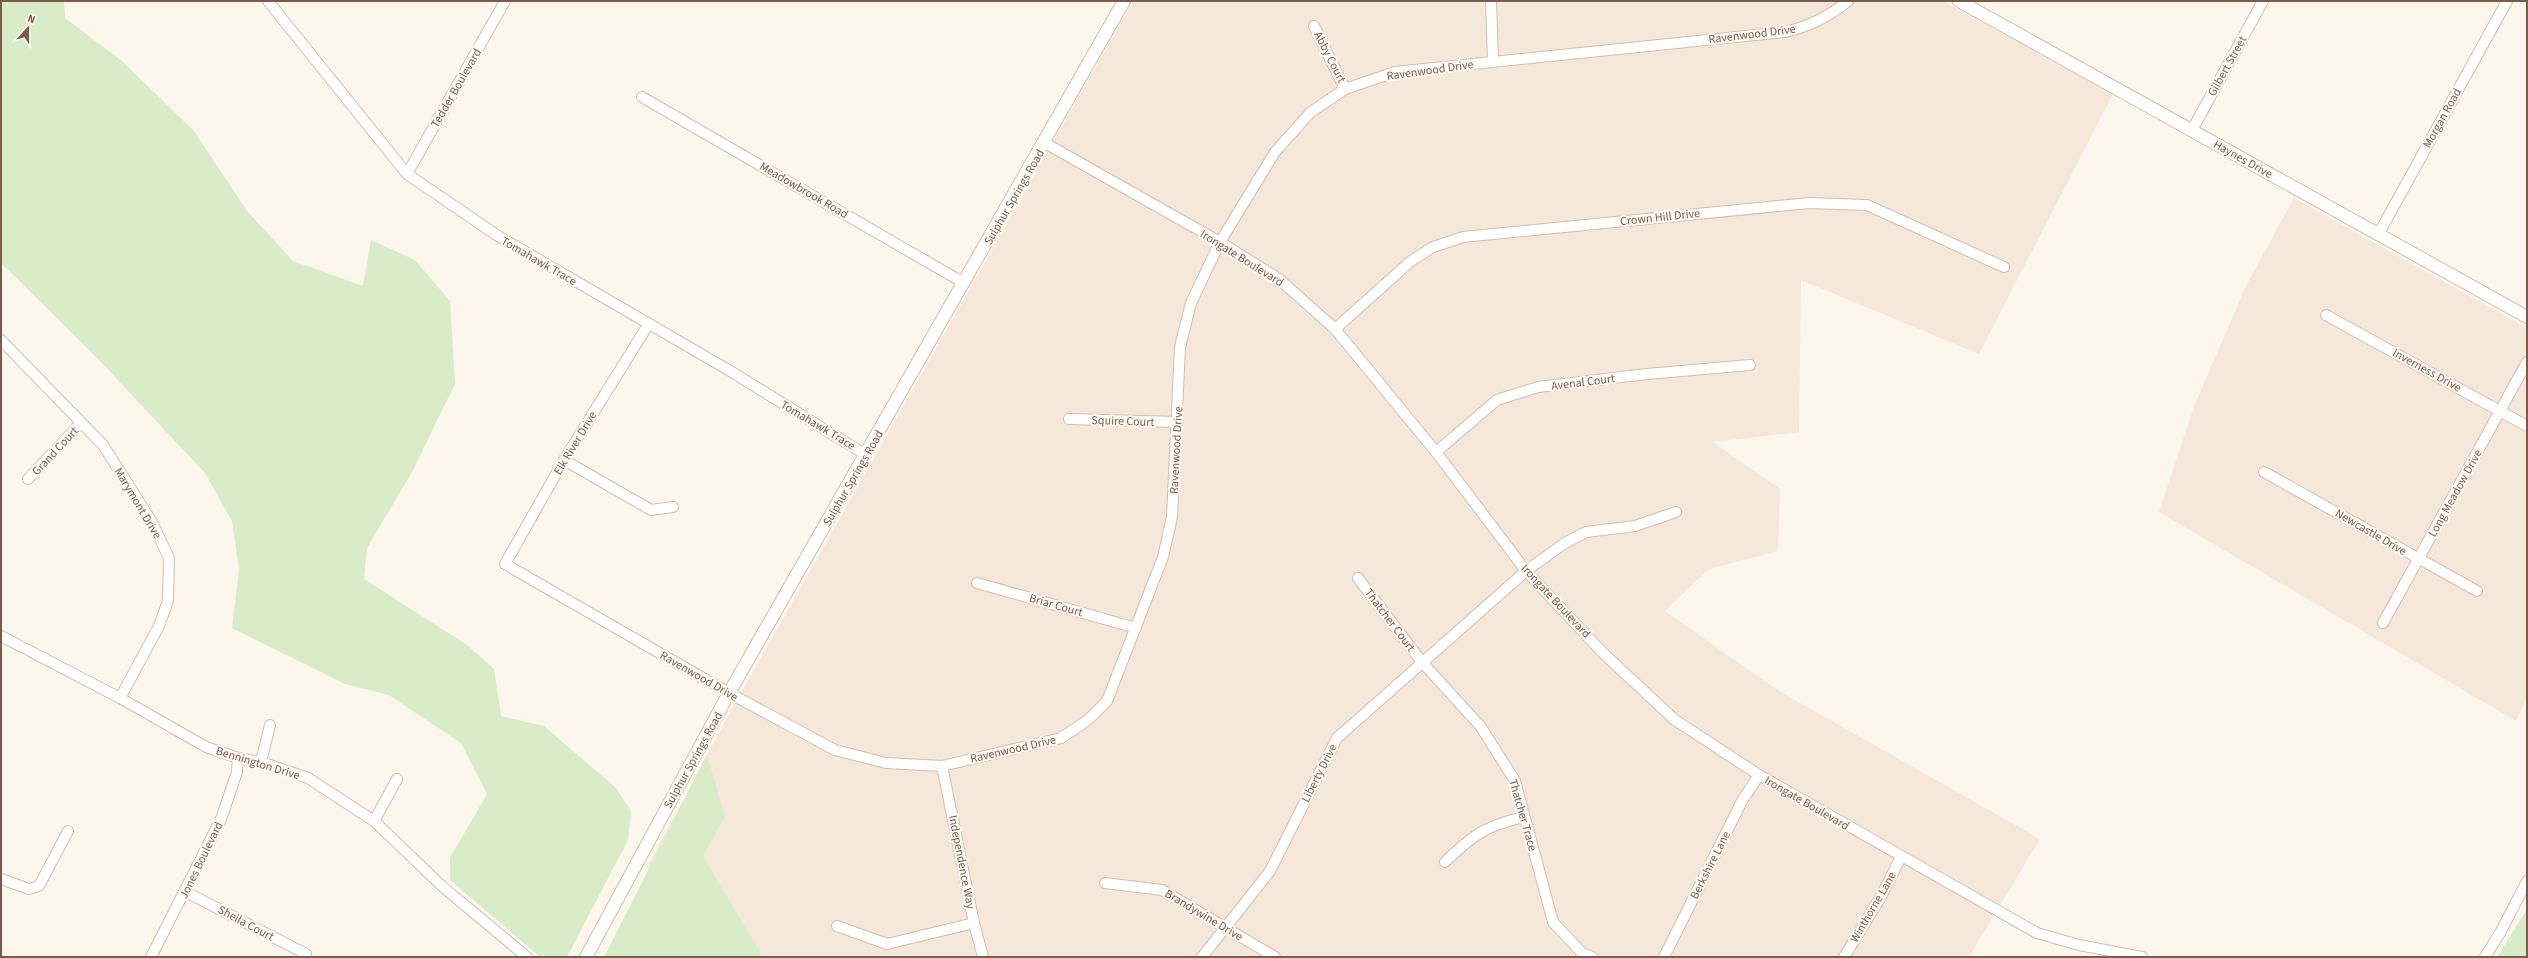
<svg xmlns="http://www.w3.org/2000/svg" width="2528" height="958" viewBox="0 0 2528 958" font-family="'Source Sans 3',sans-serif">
<rect width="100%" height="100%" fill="#fdf6ec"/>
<!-- residential -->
<g fill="#f5e8da">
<path d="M1133 1H1943L2113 94 1979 354 1801 280 1799 432 1713 442 1780 489 1778 551 1709 569 1665 611 1779 691 2040 839 1969 957H728L657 896 647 867 733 707Z"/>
<path d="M2294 198 2527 328V697L2516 721 2159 512 2195 404 2247 284Z"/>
</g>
<!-- green -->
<g fill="#d8ecc9">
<path d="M1 1H64L65 18 122 61 194 131 247 211 293 261 363 286 371 240 415 260 450 301 455 384 412 472 367 548 364 579 467 645 494 669 501 716 544 726 616 788 631 811 628 840 567 957H540L450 880V858L487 794 461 743 389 695 345 684 232 628 239 570 232 521 205 473 99 360 1 263Z"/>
<path d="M707 755 725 816 703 856 763 957H604Z"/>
<path d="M2526 911 2527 957H2497Z"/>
</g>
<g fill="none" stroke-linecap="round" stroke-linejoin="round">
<!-- minor casing -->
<g stroke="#d1beb0" stroke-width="12">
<g id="minor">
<path d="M268 1 407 174 498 236 732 372 866 455"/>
<path d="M1491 1 1493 61"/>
<path d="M1314 26 1345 89"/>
<path d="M642 97 964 283"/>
<path d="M2192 130 2263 1"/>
<path d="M1045 143 1220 242 1279 279 1335 329 1436 452 1526 571 1603 653 1675 720 1759 775 2037 933 2079 945 2142 957"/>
<path d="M407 174 505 1"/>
<path d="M2378 235 2507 1"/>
<path d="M2326 315 2527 426"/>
<path d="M648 325 564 460 505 564 729 693 835 750 886 763 942 766 1061 738 1088 720 1107 701 1163 557 1172 517 1180 347 1191 303 1220 242 1275 152 1311 112 1345 89 1395 72 1785 32C1810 26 1828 17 1848 1"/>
<path d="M1335 329 1411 261 1433 247 1463 237 1809 203 1867 205 2004 267"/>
<path d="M1 340 103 445 152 522 169 558 168 601 159 626 120 698"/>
<path d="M1069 419 1178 422"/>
<path d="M1436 452 1497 400 1538 387 1647 374 1750 365"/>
<path d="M564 460 651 510 673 507"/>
<path d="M2264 472 2477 591"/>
<path d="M28 479 81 423"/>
<path d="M1358 578 1421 661 1481 727 1515 781 1553 922 1582 953 1592 957"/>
<path d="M977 583 1136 628"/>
<path d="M2383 623 2527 362"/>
<path d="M1 636 120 698 206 747 238 758 261 762 308 778 374 821 443 887 527 957"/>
<path d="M261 762 270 725"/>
<path d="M942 766 974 923 983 957"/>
<path d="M374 821 397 779"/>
<path d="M1445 862C1473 835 1485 826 1524 817"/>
<path d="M1 879 29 889 39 886 68 831"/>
<path d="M1105 883 1162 890 1275 957"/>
<path d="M186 892 306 954"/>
<path d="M837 926 887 944 974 923"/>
<path d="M151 957 221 819 237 772 238 758"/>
<path d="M1202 957 1270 871 1337 738 1526 571 1565 543 1586 532 1635 526 1676 512"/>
<path d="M1664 957 1742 801 1759 775"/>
<path d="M1844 957 1879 900 1901 857"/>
<path d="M2485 957 2500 933 2527 881"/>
</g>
</g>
<!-- tertiary casing -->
<g stroke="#d1beb0" stroke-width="14">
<g id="tertiary">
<path d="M1959 1 2527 317"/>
<path d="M586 957 729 693 1124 1"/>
</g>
</g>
<!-- minor -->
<use href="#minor" stroke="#fff" stroke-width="10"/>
<!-- tertiary -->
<use href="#tertiary" stroke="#fff" stroke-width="12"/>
</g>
<g text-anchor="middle" stroke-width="4" stroke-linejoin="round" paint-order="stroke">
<!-- street labels -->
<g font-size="12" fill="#7a5c4d" stroke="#fffaf3">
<text transform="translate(1752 34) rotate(-7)" y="4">Ravenwood Drive</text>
<text transform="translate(1330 57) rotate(63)" y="4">Abby Court</text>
<text transform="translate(2227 66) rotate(-61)" y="4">Gilbert Street</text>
<text transform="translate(1430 70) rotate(-8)" y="4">Ravenwood Drive</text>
<text transform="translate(456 88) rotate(-60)" y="4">Tedder Boulevard</text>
<text transform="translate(2442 118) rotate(-61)" y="4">Morgan Road</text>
<text transform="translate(2243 159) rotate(29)" y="4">Haynes Drive</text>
<text transform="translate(804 190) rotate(30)" y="4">Meadowbrook Road</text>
<text transform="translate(1014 197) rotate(-60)" y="4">Sulphur Springs Road</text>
<text transform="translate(1660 217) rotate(-6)" y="4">Crown Hill Drive</text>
<text transform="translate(1242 258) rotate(32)" y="4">Irongate Boulevard</text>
<text transform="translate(539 261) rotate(30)" y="4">Tomahawk Trace</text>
<text transform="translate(2427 370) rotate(29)" y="4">Inverness Drive</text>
<text transform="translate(1583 382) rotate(-7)" y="4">Avenal Court</text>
<text transform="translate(1123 421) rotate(2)" y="4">Squire Court</text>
<text transform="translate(818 425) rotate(31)" y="4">Tomahawk Trace</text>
<text transform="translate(575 443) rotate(-59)" y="4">Elk River Drive</text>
<text transform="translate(1176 450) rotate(-87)" y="4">Ravenwood Drive</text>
<text transform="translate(55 451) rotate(-47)" y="4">Grand Court</text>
<text transform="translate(853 478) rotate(-60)" y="4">Sulphur Springs Road</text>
<text transform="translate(2455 493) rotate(-61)" y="4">Long Meadow Drive</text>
<text transform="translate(138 503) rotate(59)" y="4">Marymont Drive</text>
<text transform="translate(2371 532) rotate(30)" y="4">Newcastle Drive</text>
<text transform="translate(1556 601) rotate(47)" y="4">Irongate Boulevard</text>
<text transform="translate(1056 605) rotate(16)" y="4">Briar Court</text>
<text transform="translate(1390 620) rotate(53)" y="4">Thatcher Court</text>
<text transform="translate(699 676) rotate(30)" y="4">Ravenwood Drive</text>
<text transform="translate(1013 749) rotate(-13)" y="4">Ravenwood Drive</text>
<text transform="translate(693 760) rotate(-61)" y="4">Sulphur Springs Road</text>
<text transform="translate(258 763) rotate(17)" y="4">Bennington Drive</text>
<text transform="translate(1319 773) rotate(-63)" y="4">Liberty Drive</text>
<text transform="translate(1807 803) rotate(30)" y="4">Irongate Boulevard</text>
<text transform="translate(1523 815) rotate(74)" y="4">Thatcher Trace</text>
<text transform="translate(201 860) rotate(-64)" y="4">Jones Boulevard</text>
<text transform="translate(962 862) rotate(79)" y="4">Independence Way</text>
<text transform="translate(1710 865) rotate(-63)" y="4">Berkshire Lane</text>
<text transform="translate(1873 907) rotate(-60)" y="4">Winthorne Lane</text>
<text transform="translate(1204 915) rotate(31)" y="4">Brandywine Drive</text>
<text transform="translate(246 923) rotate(28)" y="4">Sheila Court</text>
</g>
</g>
<!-- border -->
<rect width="2528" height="958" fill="none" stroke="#7a5c4d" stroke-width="4"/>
<!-- north arrow -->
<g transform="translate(28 28) rotate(21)" stroke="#fffaf3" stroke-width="3" paint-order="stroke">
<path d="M0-3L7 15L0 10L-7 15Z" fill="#7a5c4d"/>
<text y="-6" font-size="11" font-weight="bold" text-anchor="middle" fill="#7a5c4d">N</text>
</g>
</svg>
